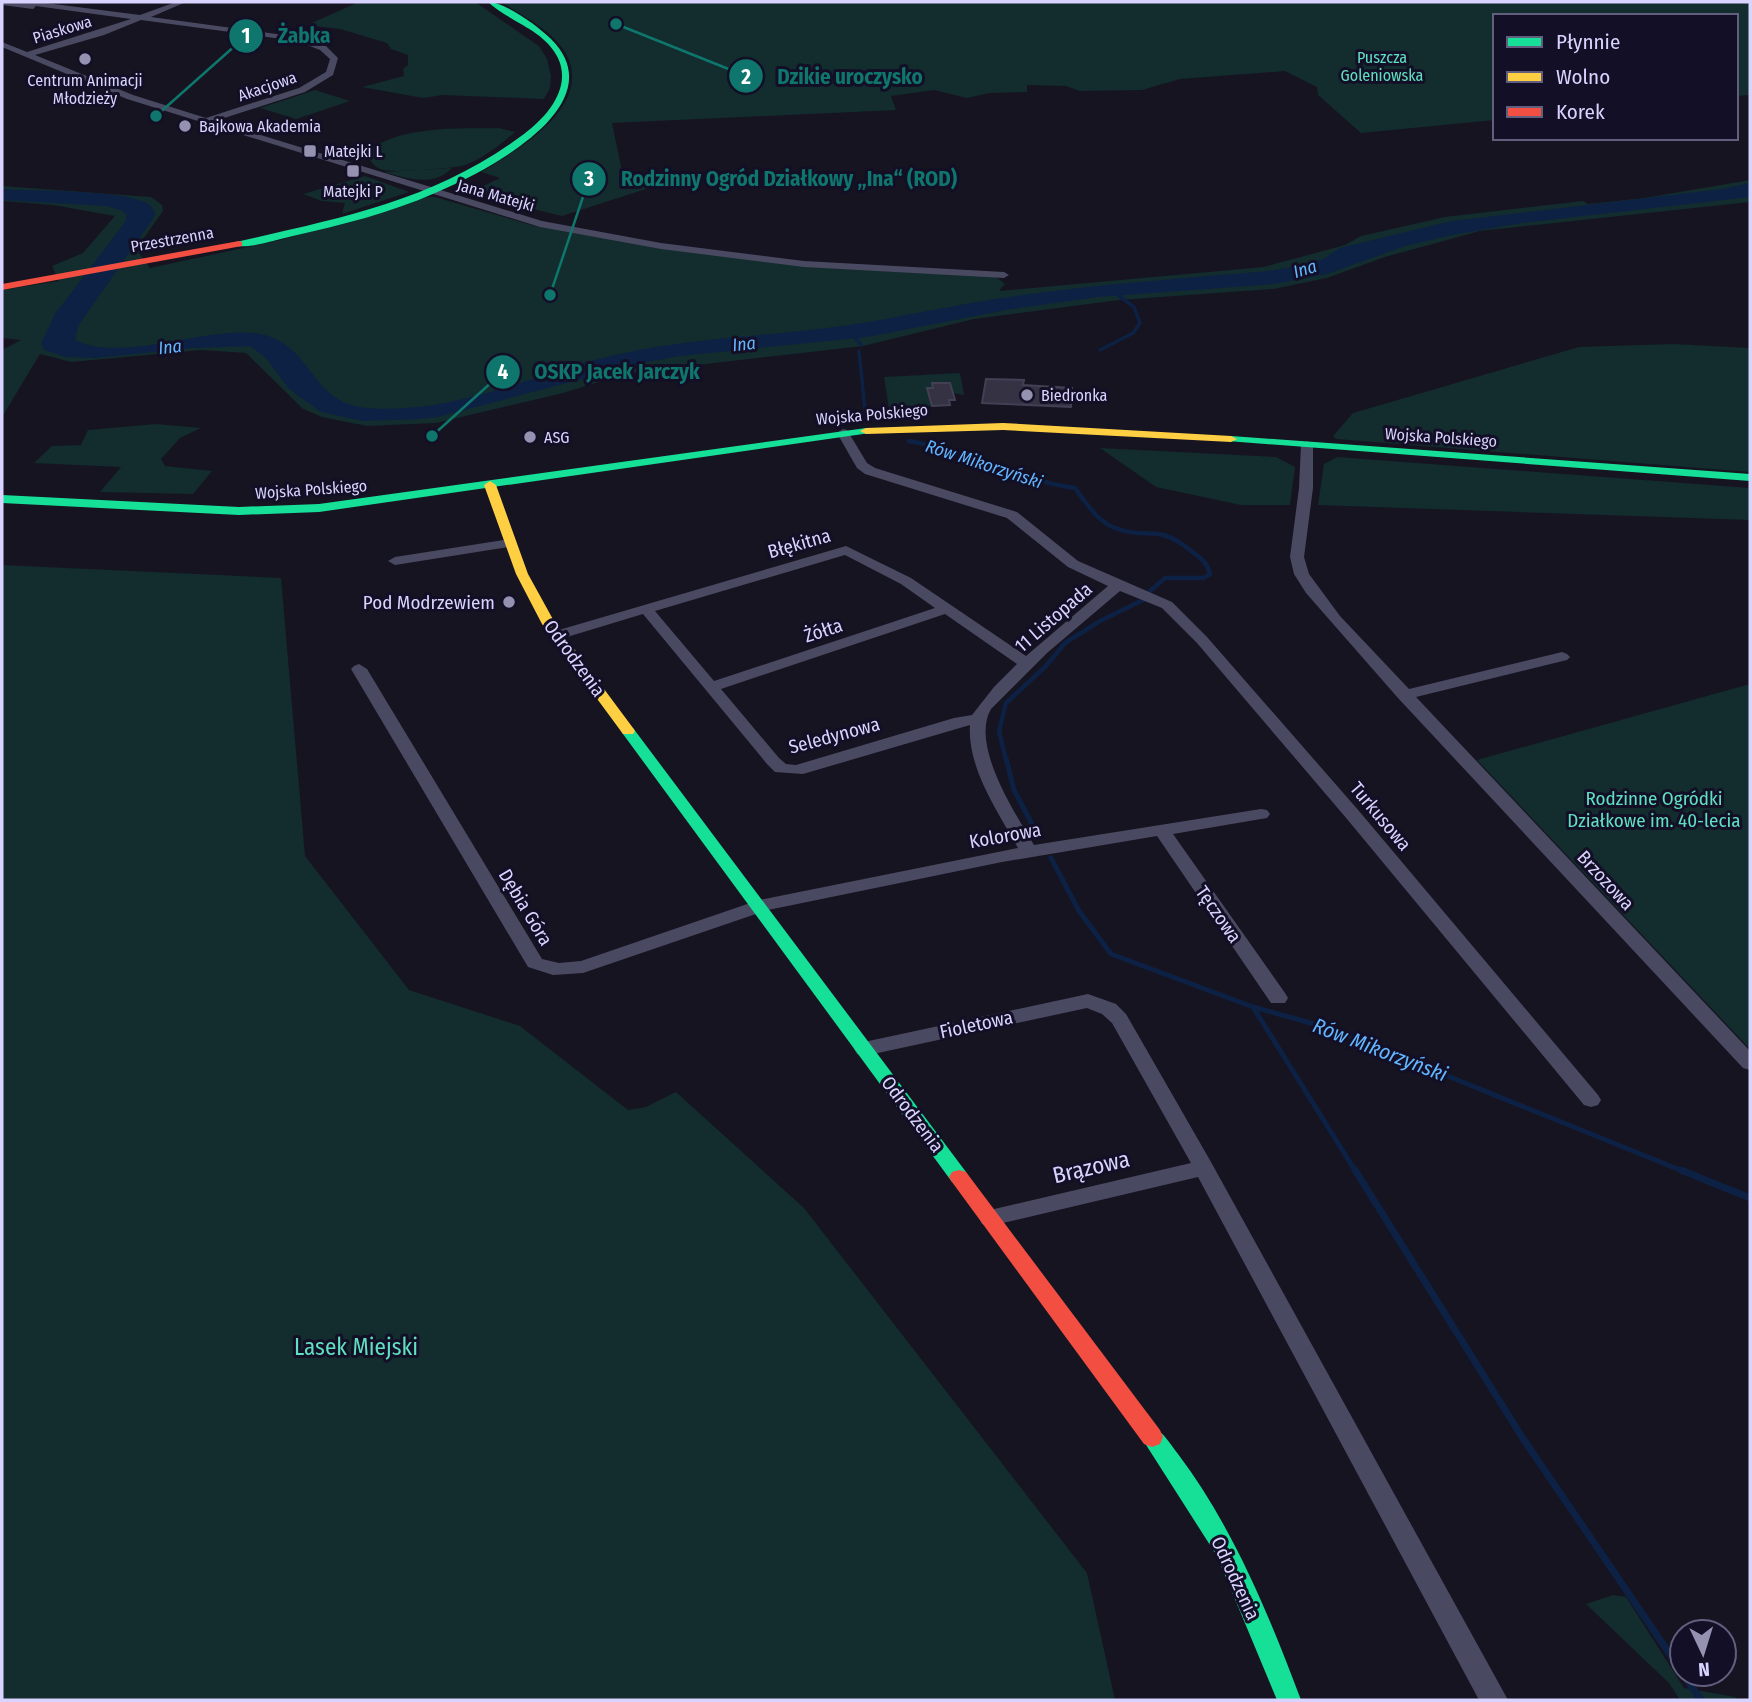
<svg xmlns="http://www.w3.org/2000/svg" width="1752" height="1702" viewBox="0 0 1752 1702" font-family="'Fira Sans Condensed',sans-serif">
<rect width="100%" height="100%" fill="#161421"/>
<!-- green -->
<g fill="#132c2d">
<path d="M359 2H475L539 46 547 59 551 76 550 88 544 99 443 95 423 98 362 87 404 76 403 69 408 65V55L391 49 387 43 340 29 307 25Z"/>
<path d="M501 2H1750V95L1736 96V16H1495V120L1361 133 1318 95 1317 87 1285 71 1180 79 1142 90 1080 91 1066 86 1027 85V92L989 93 967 98 934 90 891 96 896 110 612 123 623 176 680 173 674 180 562 216 469 193 500 178 481 172C518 150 596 105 565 52 551 30 523 16 501 2Z"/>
<path d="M315 90 350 101 296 119 260 108Z"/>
<path d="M499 128 515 132C500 145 484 158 465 165 457 168 392 173 384 170 374 168 368 160 368 151 403 125 458 129 499 128Z"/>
<path d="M452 168C434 187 407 179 384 172Z"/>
<path d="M365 176 409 192 342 214 345 203 322 201 303 194Z"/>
<path d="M1750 180V202L1480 231 1385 257 1327 278 1273 289 1119 300 974 319 863 346 628 373 563 393 436 423 367 426 322 417 303 409 246 353 201 350 71 362 40 354 2 417V350L21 340 2 338V290L59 281 52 266 83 253 115 216 53 205 2 201V186L151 197 162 205 163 211 136 249 150 268 281 240 425 197H435L535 226 638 244 810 267 996 277 1005 284 999 291 1264 267 1345 245 1361 236 1445 217 1583 201 1588 204 1644 198Z"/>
<path d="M1673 344 1750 348V472L1336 439 1333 436 1353 413 1579 347Z"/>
<path d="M960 373 964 395 953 393 950 383H932L933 388 927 389 932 406H924L926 414 890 415 884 377Z"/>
<path d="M156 424 201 428 180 438 161 459 165 466 212 471 193 494 100 492 121 467 34 463 52 446 81 445 88 430Z"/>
<path d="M1100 448 1276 457 1295 467 1290 505H1241L1156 487Z"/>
<path d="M1337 457 1750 488V520L1318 505 1324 464Z"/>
<path d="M2 565 281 578 305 856 409 990 520 1026 628 1110 646 1107 676 1092 804 1208 1087 1573 1115 1700H2Z"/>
<path d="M1750 684V1049L1477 760Z"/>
<path d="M1613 1595 1626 1597 1684 1688 1735 1697 1737 1700H1680L1669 1683 1586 1604Z"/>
</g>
<!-- water -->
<path fill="#0d2144" d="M1750 183V197L1522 223 1452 235 1405 246 1327 274 1274 284 1098 297 1006 310 867 337 680 356 642 363 438 417 420 419 363 421 321 412 289 389 267 359 250 346 193 348 95 358 66 357 45 350 41 344 55 314 126 221V214L121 210 106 206 2 200V189C36 191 117 190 145 202 151 205 153 208 155 214L152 220 78 326 75 340C121 363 201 328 253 333 315 340 306 403 367 408 462 416 553 364 645 349 712 337 781 335 849 325 896 318 943 307 990 300 1082 285 1175 279 1268 271L1299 266 1323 259 1340 248 1452 221 1723 189Z"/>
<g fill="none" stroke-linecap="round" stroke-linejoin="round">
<!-- stream-far3 -->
<g stroke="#0d2144" stroke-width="3.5">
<path d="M853 334 861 345"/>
<path d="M1100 350 1133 333 1140 323 1134 307 1114 292"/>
<path d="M859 351 866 420"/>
</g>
<!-- stream-far2 -->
<g stroke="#0d2144" stroke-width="4.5">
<path d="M909 441C966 451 1018 480 1075 488 1087 504 1098 523 1118 529 1149 540 1156 523 1190 550 1200 558 1207 561 1210 574L1204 578H1165L1149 592"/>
<path d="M1006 760 999 731 1006 703 1046 666 1065 643 1100 621 1143 600"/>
</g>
<!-- stream-far1 -->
<g stroke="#0d2144" stroke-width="5">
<path d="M1006 758 1014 790 1034 828"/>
<path d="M1051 858 1079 911 1111 954 1253 1007 1329 1028 1685 1172"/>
<path d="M1253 1007 1356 1172"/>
</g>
<!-- stream -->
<g stroke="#0d2144" stroke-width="7">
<path d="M1355 1170 1522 1437 1682 1672"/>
<path d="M1681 1170 1750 1198"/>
<path d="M1683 1674 1701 1700"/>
</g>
</g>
<!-- building -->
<g fill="#343243" stroke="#433f54" stroke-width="2">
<path d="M986 379 1024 380 1023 385 1072 388 1071 407 982 403Z"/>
<path d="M932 383H950L955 400H949L950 405 932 406 927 388H933Z"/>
</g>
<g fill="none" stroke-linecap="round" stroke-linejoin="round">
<!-- street -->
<g fill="#4a4962" fill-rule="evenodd">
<path d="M2 2H38L140 15 176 2H186L151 17 299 37 326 46 338 58 333 75 305 92 215 121 542 221 661 243 804 261 1004 272 1009 275 1004 278 804 267 661 249 540 227 127 99 2 47V42L27 52 131 19 36 6 33 9 2 5ZM141 20 297 41 320 50 330 59 326 72 299 88 206 118 133 95 35 55 104 35Z"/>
<path d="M843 429 847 430 867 463 875 468 1017 512 1078 561 1172 602 1207 637 1359 811 1598 1095 1601 1100 1598 1105 1591 1107 1584 1105 1347 819 1197 643 1162 608 1120 591 1047 653 991 709C970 745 1015 813 1034 845L1261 809 1267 810 1270 814 1267 818 1261 819 1173 834 1285 993 1288 998 1285 1003H1271L1157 836 1002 862 768 910 583 973 553 975 528 967 351 669 354 666 359 664 367 669 542 959 559 963 581 961 759 900 1018 848C998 812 967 768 970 725L803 774 775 772 767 764 643 614 557 640 549 635 552 632 846 546 911 578 1026 656 1108 586 1068 567 1007 518 865 474 857 468 837 433ZM845 555 901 584 935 608 714 681 655 611ZM945 614 1017 664 994 687 972 715 954 718 796 765 786 764 779 758 721 689Z"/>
<path d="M1307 441 1313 445V488L1304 557 1309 574 1340 616 1409 689 1562 652 1567 654 1570 657 1567 660 1416 697 1750 1051V1070L1743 1068 1398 698 1306 593 1294 574 1290 557 1299 488 1301 445Z"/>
<path d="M510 539 515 540V546L395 565 388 561 395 557Z"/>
<path d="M1088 994 1116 1004 1126 1014 1211 1162 1508 1700H1479L1198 1177 990 1226 982 1224 979 1218 982 1212 990 1210 1191 1163 1112 1023 1102 1014 1087 1008 864 1056 857 1054 854 1049 857 1044 864 1042Z"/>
</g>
<!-- fast -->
<g fill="#16e098" fill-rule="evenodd">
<path d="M488 2C505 2 538 26 551 39 617 105 485 172 435 193 390 213 341 225 293 236 275 240 253 248 236 246V242C341 218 435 201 524 134 547 117 572 88 558 58 544 29 509 22 488 2Z"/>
<path d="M866 428 870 429V433L319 512 239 515 2 503V495L239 507 319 504Z"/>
<path d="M1231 436 1750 474V481L1227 441V437Z"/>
<path d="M628 727 633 728 966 1172 969 1177 966 1182 959 1184 952 1182 623 734 621 731Z"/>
<path d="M1152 1427C1164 1432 1170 1444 1178 1454 1233 1527 1269 1615 1301 1700H1277L1217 1556 1141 1437 1144 1430Z"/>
</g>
<!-- slow -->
<g fill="#ffcf43" fill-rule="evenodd">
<path d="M1003 423 1231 436 1237 439 1231 442 1003 430 866 434 860 431 866 428Z"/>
<path d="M490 481 496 485 528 574 555 623 633 728 635 731 633 734H623L542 624 516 574 484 485Z"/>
</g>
<!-- jam -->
<g fill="#f24e42" fill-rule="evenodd">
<path d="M239 241 242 242V246L2 290V284Z"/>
<path d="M959 1170 966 1172 1160 1430 1163 1437 1160 1444 1152 1447 1144 1444 952 1182 949 1177 952 1172Z"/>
</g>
</g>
<!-- markers -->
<g fill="#9591b1" stroke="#130f26" stroke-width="2.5">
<circle cx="85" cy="59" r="7"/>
<circle cx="185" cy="126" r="7"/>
<rect x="303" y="144" width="14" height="14" rx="3.5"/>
<rect x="346" y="164" width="14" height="14" rx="3.5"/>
<circle cx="1027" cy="395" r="7"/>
<circle cx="530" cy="437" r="7"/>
<circle cx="509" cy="602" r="7"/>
</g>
<g text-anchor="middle" stroke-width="6" stroke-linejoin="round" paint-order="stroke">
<!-- far-street labels -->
<g font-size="16" fill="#d9d4ff" stroke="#130f26">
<text transform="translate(62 29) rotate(-17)" y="6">Piaskowa</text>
<text transform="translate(267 86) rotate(-19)" y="6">Akacjowa</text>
<text transform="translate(496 195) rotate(16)" y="6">Jana Matejki</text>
<text transform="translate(172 239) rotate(-10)" y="6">Przestrzenna</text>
<text transform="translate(872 414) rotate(-5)" y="6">Wojska Polskiego</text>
<text transform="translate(1441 437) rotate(4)" y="6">Wojska Polskiego</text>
<text transform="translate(311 489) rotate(-4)" y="6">Wojska Polskiego</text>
</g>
<!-- far-park labels -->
<g font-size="16" fill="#5fe0c0" stroke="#130f26">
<text x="1382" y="63">Puszcza<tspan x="1382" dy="18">Goleniowska</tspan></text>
</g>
<!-- far-poi labels -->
<g font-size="16" fill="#d9d4ff" stroke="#130f26" text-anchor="start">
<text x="85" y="86" text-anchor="middle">Centrum Animacji<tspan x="85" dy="18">Młodzieży</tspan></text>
<text x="199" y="132">Bajkowa Akademia</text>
<text x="324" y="157">Matejki L</text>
<text x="353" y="197" text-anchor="middle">Matejki P</text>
<text x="1041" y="401">Biedronka</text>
<text x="544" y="443">ASG</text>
</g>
<!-- far-water labels -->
<g font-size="18" font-style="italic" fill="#62b6ff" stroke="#130f26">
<text transform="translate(1305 269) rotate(-17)" y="6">Ina</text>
<text transform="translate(744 344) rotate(-6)" y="6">Ina</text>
<text transform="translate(170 347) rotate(-6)" y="6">Ina</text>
<text transform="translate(984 464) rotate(18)" y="6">Rów Mikorzyński</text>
</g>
<!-- street labels -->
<g font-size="19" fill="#d9d4ff" stroke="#130f26">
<text transform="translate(799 543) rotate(-16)" y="7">Błękitna</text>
<text transform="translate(1053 617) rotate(-41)" y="7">11 Listopada</text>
<text transform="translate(823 630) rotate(-18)" y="7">Żółta</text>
<text transform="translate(575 658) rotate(54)" y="7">Odrodzenia</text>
<text transform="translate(834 735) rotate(-15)" y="7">Seledynowa</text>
<text transform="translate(1381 816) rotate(50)" y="7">Turkusowa</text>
<text transform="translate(1005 835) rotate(-10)" y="7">Kolorowa</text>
<text transform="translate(1606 880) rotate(47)" y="7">Brzozowa</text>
<text transform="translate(526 907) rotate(59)" y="7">Dębia Góra</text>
<text transform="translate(1219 914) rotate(55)" y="7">Tęczowa</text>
<text transform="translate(976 1024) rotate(-12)" y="7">Fioletowa</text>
<text transform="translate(913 1114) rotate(53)" y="7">Odrodzenia</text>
<text transform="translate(1236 1578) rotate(65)" y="7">Odrodzenia</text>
</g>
<!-- poi labels -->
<g font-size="19" fill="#d9d4ff" stroke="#130f26" text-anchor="end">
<text x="495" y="609">Pod Modrzewiem</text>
</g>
<!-- park labels -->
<g font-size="19" fill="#5fe0c0" stroke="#130f26">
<text x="1654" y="805">Rodzinne Ogródki<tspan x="1654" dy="22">Działkowe im. 40-lecia</tspan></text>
</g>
<!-- water labels -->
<g font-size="21" font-style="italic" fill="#62b6ff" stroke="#130f26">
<text transform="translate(1380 1050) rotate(21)" y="7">Rów Mikorzyński</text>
</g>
<!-- near-street labels -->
<g font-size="23" fill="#d9d4ff" stroke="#130f26">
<text transform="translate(1091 1167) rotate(-13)" y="8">Brązowa</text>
</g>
<!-- near-park labels -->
<g font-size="23" fill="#5fe0c0" stroke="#130f26">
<text x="356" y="1355">Lasek Miejski</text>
</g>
</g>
<!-- callouts -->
<path fill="none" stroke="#0f766e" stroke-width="2.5" d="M156 116L246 36M616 24L746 76M550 295L589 179M432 436L503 372"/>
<g fill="#0f766e" stroke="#130f26" stroke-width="2.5">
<circle cx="156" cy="116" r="7"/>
<circle cx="616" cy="24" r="7"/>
<circle cx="550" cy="295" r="7"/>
<circle cx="432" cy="436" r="7"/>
<circle cx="246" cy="36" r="18"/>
<circle cx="746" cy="76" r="18"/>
<circle cx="589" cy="179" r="18"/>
<circle cx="503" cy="372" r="18"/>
</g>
<g font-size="21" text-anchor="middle" font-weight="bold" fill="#fff">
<text x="246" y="43">1</text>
<text x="746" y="84">2</text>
<text x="589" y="186">3</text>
<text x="503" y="379">4</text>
</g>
<g font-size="21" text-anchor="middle" font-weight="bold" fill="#0f766e" stroke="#130f26" stroke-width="6" stroke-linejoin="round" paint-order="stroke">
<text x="304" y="43">Żabka</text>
<text x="850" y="84">Dzikie uroczysko</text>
<text x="789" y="186">Rodzinny Ogród Działkowy „Ina“ (ROD)</text>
<text x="617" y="379">OSKP Jacek Jarczyk</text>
</g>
<!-- border -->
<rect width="1752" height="1702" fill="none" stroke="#d9d4ff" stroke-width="7"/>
<!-- legend -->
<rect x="1493" y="14" width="245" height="126" fill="#130f26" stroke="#625e7d" stroke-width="2"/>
<rect x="1507" y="37" width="35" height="10" fill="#16e098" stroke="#625e7d" stroke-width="2"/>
<text x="1556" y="49" font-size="21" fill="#d9d4ff">Płynnie</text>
<rect x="1507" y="72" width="35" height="10" fill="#ffcf43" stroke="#625e7d" stroke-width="2"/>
<text x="1556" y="84" font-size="21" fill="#d9d4ff">Wolno</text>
<rect x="1507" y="107" width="35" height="10" fill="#f24e42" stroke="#625e7d" stroke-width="2"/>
<text x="1556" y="119" font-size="21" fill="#d9d4ff">Korek</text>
<!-- north arrow -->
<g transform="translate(1703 1653) rotate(176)"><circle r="33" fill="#130f26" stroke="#625e7d" stroke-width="2"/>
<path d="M0-5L12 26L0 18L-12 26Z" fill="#9591b1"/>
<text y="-10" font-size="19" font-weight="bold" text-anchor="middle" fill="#d9d4ff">N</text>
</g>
</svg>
